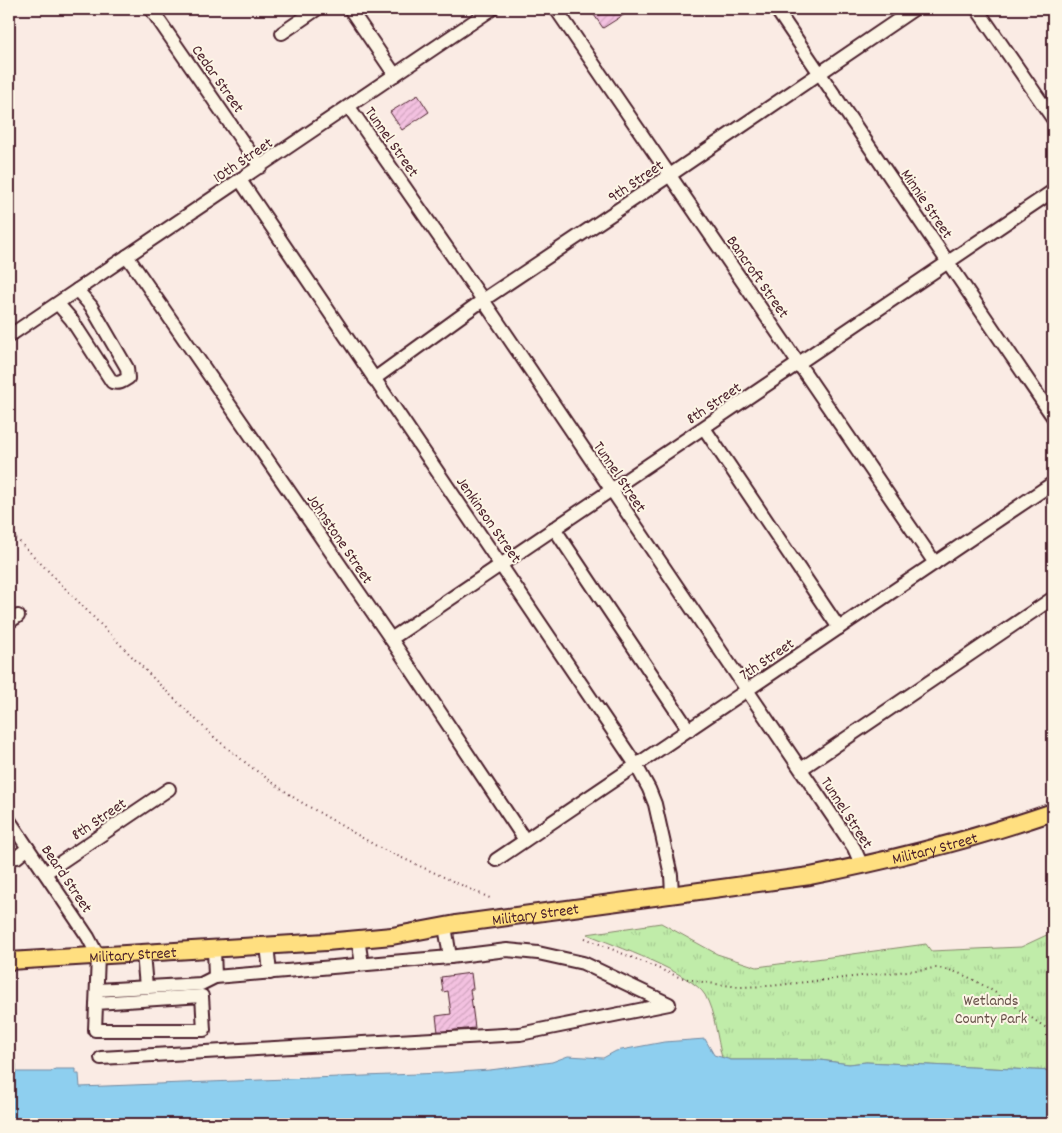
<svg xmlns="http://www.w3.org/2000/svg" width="1062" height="1133" viewBox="0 0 1062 1133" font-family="Dekko,sans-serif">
<defs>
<pattern id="grass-tufts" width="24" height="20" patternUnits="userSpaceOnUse" patternTransform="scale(1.25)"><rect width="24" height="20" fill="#c0eca9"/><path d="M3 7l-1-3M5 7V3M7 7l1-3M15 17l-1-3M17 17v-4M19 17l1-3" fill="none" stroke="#a6ca92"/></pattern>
<pattern id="building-hatch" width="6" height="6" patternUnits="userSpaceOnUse" patternTransform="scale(1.25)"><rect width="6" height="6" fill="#f3c1e0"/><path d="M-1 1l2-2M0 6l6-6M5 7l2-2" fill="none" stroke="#d2a5c0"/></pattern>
</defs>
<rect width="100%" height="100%" fill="#faebe4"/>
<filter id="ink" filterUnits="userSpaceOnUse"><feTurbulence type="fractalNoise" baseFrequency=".02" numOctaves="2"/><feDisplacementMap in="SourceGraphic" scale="10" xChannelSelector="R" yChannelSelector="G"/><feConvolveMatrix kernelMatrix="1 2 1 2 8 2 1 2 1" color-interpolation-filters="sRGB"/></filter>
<g filter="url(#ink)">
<!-- grass -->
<path fill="url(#grass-tufts)" stroke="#85866a" d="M661 923 717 954 757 967 926 944 931 951 1021 947 1053 932V1071L866 1062 849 1064 820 1060H731L722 1058C717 1038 715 1013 705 995 692 973 613 945 587 934Z"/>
<!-- water -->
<path fill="#8ecfef" stroke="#7389a1" d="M705 1039 714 1055 731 1060H820L849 1064 866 1062 1053 1071V1124H9V1065L16 1064V1072H51L55 1069H76V1074H79L80 1087 442 1073 490 1070 552 1062 568 1056 603 1058 616 1051 664 1042Z"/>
<!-- building -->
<g fill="url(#building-hatch)" stroke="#4a1f2b">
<path d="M590 9H633L603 28Z"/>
<path d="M418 95 429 112 402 130 390 112Z"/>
<path d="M471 973 473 989H470L475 1028 438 1032 436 1016 451 1014 448 991 443 992 441 977Z"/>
</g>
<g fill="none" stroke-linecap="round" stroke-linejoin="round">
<!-- minor casing -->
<g stroke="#4a1f2b" stroke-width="16">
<g id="minor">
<path d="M151 9 260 167"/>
<path d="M350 9 395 75"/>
<path d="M556 9 935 563"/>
<path d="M776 9 1053 417"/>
<path d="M977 9 1053 119"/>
<path d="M282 33 317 9"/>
<path d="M349 107 483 300 854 848 862 866"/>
<path d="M240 180 636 765 649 789 655 804 671 875 672 894"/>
<path d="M127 256 391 639 525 840"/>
<path d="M58 304 71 319 112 382C119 384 122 382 128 378L127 368 91 306 77 290"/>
<path d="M9 336 492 9"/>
<path d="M374 379 483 300 670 175 914 9"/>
<path d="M704 428 839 628"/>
<path d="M554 528 689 730"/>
<path d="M9 622 18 616"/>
<path d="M391 639 1053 191"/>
<path d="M801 769 1053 598"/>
<path d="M9 820 88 937 98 956 95 1030H204L202 996 96 1003"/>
<path d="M9 858 17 857 28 848"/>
<path d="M496 860 1053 483"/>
<path d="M45 873 169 789"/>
<path d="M445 926 450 957"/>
<path d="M358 939 362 964"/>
<path d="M267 945 270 973"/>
<path d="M143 953 146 987"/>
<path d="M97 990 201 984 215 977"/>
<path d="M101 1058 520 1034 669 1004 583 963 538 953 507 950 450 957 215 977 214 949"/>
</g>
</g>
<!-- major casing -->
<g stroke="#4a1f2b" stroke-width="20">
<g id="major">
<path id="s1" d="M9 961 326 942 392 936 456 924 810 876C892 860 974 839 1053 812"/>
</g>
</g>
<!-- path -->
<g stroke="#4a1f2b" stroke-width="2" stroke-dasharray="1 4" stroke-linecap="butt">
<path d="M9 531 159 684 215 738 251 767 296 799 378 847 492 899"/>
<path d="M585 938 679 977 708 983 740 987 770 986 935 968C973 969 1019 1012 1053 1032"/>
</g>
<!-- minor -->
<use href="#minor" stroke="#fcf5e5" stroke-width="12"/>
<!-- major -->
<use href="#major" stroke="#ffdf80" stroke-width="16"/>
</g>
</g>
<g text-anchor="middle" stroke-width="4" stroke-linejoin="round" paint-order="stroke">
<!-- street labels -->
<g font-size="16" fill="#4a1f2b" stroke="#fcf5e5">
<text transform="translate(219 78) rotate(55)" y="6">Cedar Street</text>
<text transform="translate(393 141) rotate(55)" y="6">Tunnel Street</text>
<text transform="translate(242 159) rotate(-34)" y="6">10th Street</text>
<text transform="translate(635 180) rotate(-34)" y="6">9th Street</text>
<text transform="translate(928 203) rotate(56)" y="6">Minnie Street</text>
<text transform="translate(759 276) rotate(55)" y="6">Bancroft Street</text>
<text transform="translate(713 402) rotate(-34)" y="6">8th Street</text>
<text transform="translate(621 476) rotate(56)" y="6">Tunnel Street</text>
<text transform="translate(490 519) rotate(55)" y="6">Jenkinson Street</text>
<text transform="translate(341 538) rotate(56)" y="6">Johnstone Street</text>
<text transform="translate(766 658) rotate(-34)" y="6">7th Street</text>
<text transform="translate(848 812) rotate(57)" y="6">Tunnel Street</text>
<text transform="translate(98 818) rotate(-34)" y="6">8th Street</text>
<text dy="6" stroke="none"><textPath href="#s1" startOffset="934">Military Street</textPath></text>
<text transform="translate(68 878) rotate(56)" y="6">Beard Street</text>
<text dy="6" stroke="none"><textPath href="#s1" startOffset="529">Military Street</textPath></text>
<text dy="6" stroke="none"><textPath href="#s1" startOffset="124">Military Street</textPath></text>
</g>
<!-- park labels -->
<g font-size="16" fill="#68524a" stroke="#fcf5e5">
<text x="991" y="1005">Wetlands<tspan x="991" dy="18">County Park</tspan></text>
</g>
</g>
<!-- margin -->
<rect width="1062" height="1133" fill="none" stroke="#fcf5e5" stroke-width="30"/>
<rect x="15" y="15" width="1032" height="1103" fill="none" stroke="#4a1f2b" stroke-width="2" filter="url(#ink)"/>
</svg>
